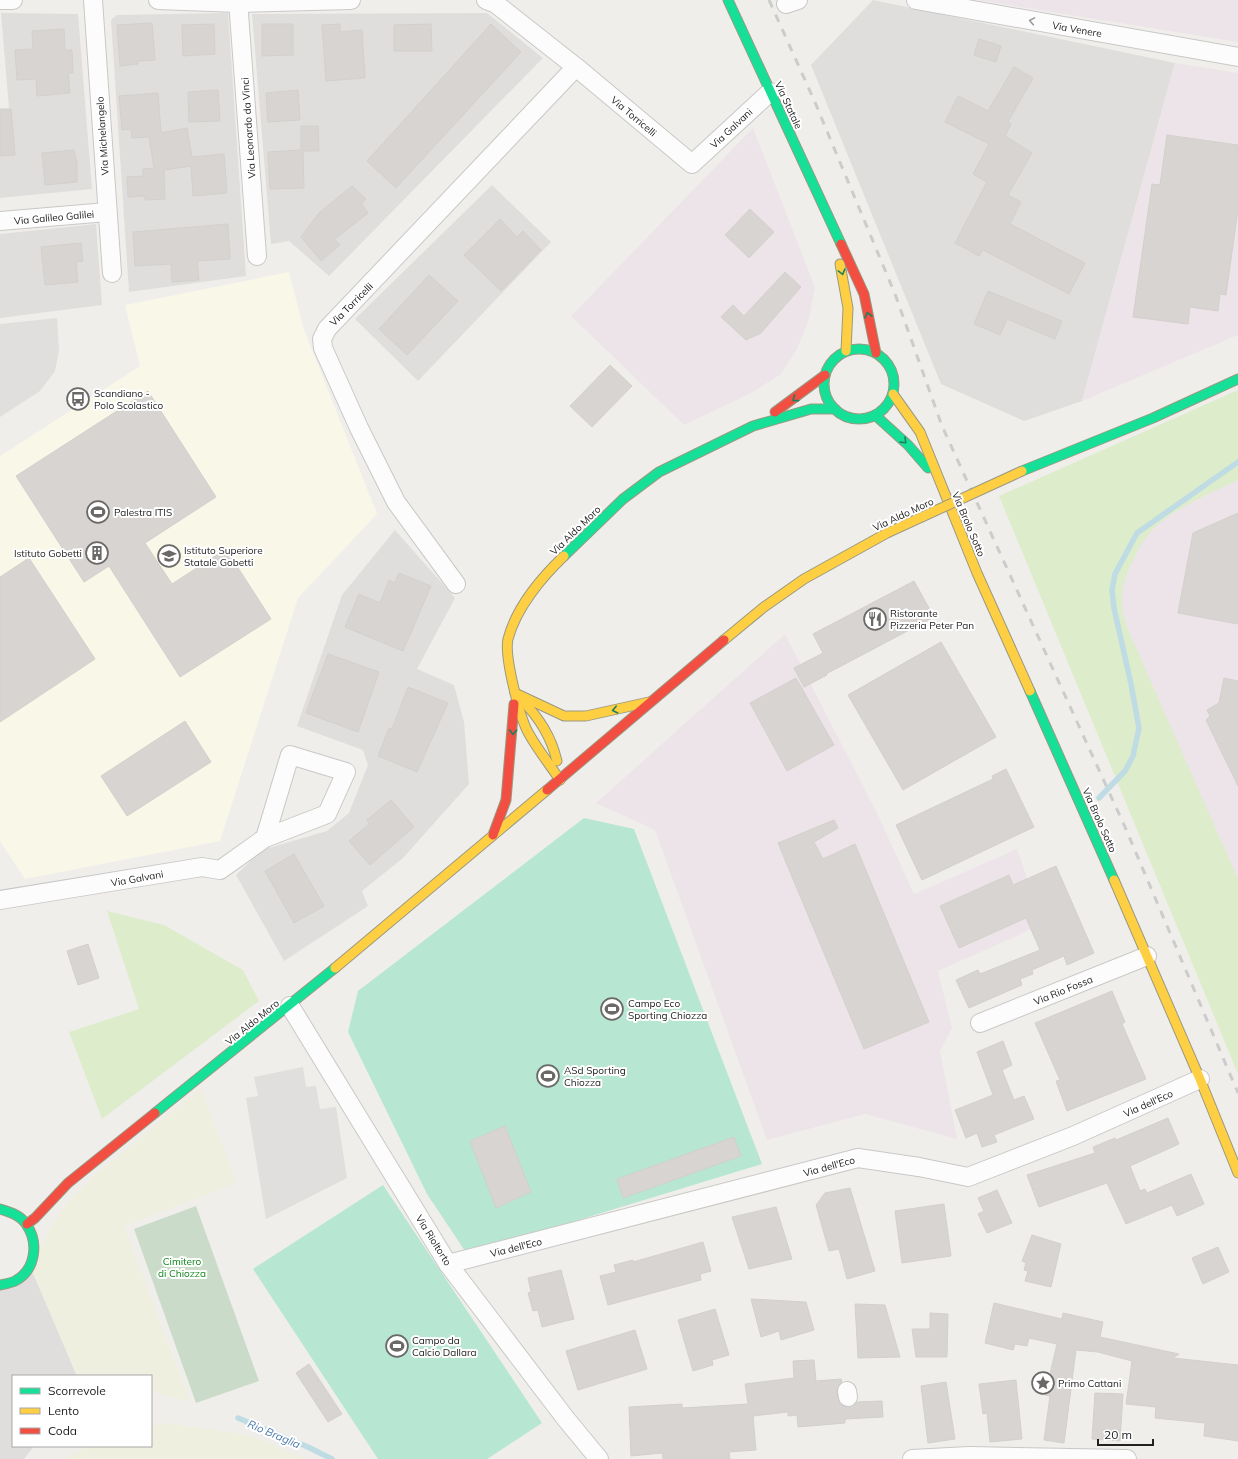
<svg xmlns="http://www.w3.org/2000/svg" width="1238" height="1459" viewBox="0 0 1238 1459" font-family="Mulish,sans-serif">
<rect width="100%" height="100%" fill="#f0eeeb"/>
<!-- residential -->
<g fill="#dfdedc">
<path d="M873 0 1175 63 1082 401 1024 421 941 384 811 65Z"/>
<path d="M1 13 78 14 92 189 0 198V121L10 120Z"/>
<path d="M228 13 246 276 129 292 111 20 117 15Z"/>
<path d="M487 13 543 58 329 276 289 241 271 244 252 14Z"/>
<path d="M492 185 551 242 418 381 355 319Z"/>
<path d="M96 224 102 305 0 318V234Z"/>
<path d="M395 530 455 598 417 669 454 685 464 722 469 784 403 858 362 891 368 906 284 961 236 875 262 850 327 831 349 813 368 765 363 750 297 726 342 595Z"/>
<path d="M33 1273 77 1376H13V1446H34L24 1459H0V1290Z"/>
</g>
<!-- industrial -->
<g fill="#ede4e9">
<path d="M978 0H1238V42Z"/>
<path d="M1175 63 1238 73V335L1082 401Z"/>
<path d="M753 128 815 287 809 319 797 349 781 374 749 394 684 425 571 316Z"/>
<path d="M1238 431V977L1034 532Z"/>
<path d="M785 634 878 815 914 894 1017 849 1043 924 938 971 952 1028 940 1051 957 1139 865 1114 767 1140 655 830 596 803Z"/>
</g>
<!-- education -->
<path fill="#f8f7e8" d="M289 272 303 327 377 514 298 598 220 841 25 879 0 841V456L140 366 125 305Z"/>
<!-- farmland -->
<g fill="#efefdf">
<path d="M201 1088 237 1183 124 1226 190 1401 159 1394 151 1390V1376H77L33 1273 39 1251 53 1223 67 1203 95 1175Z"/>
<path d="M168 1423 249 1435 306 1459H64L89 1446H151V1426Z"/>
</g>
<!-- grass -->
<g fill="#ddeccb">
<path d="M1238 390V480C1209 494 1164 512 1145 539 1140 545 1137 553 1133 561 1121 584 1119 600 1126 625L1238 879V1074L999 496Z"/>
<path d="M107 911 164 925 243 970 259 1001 102 1119 69 1032 139 1009Z"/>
</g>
<!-- cemetery -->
<path fill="#cadbca" d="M196 1206 259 1381 196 1403 134 1229Z"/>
<!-- pitch -->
<g fill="#b7e6d2">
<path d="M584 818 634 829 762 1164 467 1254 427 1194 348 1032 358 991Z"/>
<path d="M383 1185 542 1423 487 1459H378L253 1269Z"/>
</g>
<!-- parking -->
<g fill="#e0dfde">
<path d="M57 318 59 351 55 371 40 391 0 417V324Z"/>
<path d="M303 1067 306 1087 316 1086 320 1109 336 1107 347 1178 266 1219 246 1098 258 1096 254 1077Z"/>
</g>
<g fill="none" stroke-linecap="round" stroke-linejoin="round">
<!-- stream -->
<g stroke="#bfdbe3" stroke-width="5.5">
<path d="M1099 798 1125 771 1133 756 1139 728 1131 684 1114 608 1112 590 1115 574 1137 533 1238 462"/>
<path d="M238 1418 308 1447 332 1459"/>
</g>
</g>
<!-- building -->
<g fill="#d7d4d2" stroke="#d3d0cc">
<path d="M152 23 155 60 138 61V64L120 66 117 25Z"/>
<path d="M214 24 215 54 183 56 182 25Z"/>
<path d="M262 24H293V55L262 56Z"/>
<path d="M340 24V32L362 30 365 78 326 81 322 25Z"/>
<path d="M431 24 432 51H394V25Z"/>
<path d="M491 24 521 52 396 188 367 161Z"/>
<path d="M64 29 65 50H72L73 73H68L70 93 37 96 36 79 17 80 15 50 33 49 32 31Z"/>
<path d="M979 39 1001 46 996 62 974 55Z"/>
<path d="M1014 67 1033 78 1008 122 1011 124 1005 136 1032 153 1008 195 1021 202 1010 224 1085 263 1069 294 983 250 979 256 955 243 987 182 973 174 989 144 945 122 958 96 988 111Z"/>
<path d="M218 90 220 121 189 122 188 92Z"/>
<path d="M298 90 300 120 268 122 266 93Z"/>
<path d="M158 93 161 133 187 128 192 157 224 154 227 193 193 196 191 166 164 170 165 199 145 200V196L128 197 127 177 143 176V169L154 168 149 137 132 138 131 129 122 130 119 96Z"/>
<path d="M0 109H11L15 155 0 156Z"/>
<path d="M301 126H318L319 151H303L304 188 270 189 268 152 301 150Z"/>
<path d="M1167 135 1238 145V209L1226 295 1220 294 1218 311 1190 307 1188 324 1133 317 1152 184 1160 185Z"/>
<path d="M74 150 77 163V182L45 185 42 153Z"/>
<path d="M352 186 366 199 361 203 368 213 335 239 340 245 321 261 301 237 319 213Z"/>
<path d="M750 209 774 232 749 258 725 235Z"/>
<path d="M500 219 517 237 523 231 541 250 501 291 464 255Z"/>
<path d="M228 224 230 259 197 261 199 280 172 282 171 264 135 266 133 232Z"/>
<path d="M81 243 83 261 76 262 78 282 45 285 41 247Z"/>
<path d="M785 272 801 287 761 333 746 340 721 317 733 305 744 316Z"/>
<path d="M429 275 458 301 407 355 379 329Z"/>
<path d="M988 291 1062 321 1055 339 1007 319 1000 335 974 324Z"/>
<path d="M610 365 632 386 592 427 570 406Z"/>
<path d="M148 391 216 497 145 543 172 584 226 549 271 619 180 677 109 566 84 582 16 476Z"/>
<path d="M1238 513V624L1178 613 1193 533Z"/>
<path d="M29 558 95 659 0 722V577Z"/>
<path d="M399 573 431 586 403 651 345 627 359 594 380 603 389 580 395 583Z"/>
<path d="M914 581 934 617 826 674 827 675 804 687 794 668 823 653 813 634Z"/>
<path d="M941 642 996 737 903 790 848 695Z"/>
<path d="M328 654 379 672 358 732 306 713Z"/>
<path d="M796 678 834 745 787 771 750 703Z"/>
<path d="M1224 678 1238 681V786L1206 720 1210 716 1207 710 1219 703Z"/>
<path d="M408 687 448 703 417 772 378 756 389 728 392 729Z"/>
<path d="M185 721 211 762 127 816 101 776Z"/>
<path d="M1006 769 1034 827 922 880 896 825 993 779 992 776Z"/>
<path d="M391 800 414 827 370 865 349 841 369 824 367 820Z"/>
<path d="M834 820 838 828 814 842 823 859 855 844 929 1022 864 1049 778 843Z"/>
<path d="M294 854 324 906 294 923 265 871Z"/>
<path d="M1056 866 1094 953 1067 965 1064 956 1032 970 1033 974 1020 979 1022 985 969 1008 956 980 978 970 980 974 1040 950 1026 918 959 948 940 906 1009 875 1013 885Z"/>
<path d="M88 944 99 978 78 985 67 951Z"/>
<path d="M1112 991 1125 1022 1122 1024 1146 1079 1067 1111 1056 1081 1060 1080 1035 1023Z"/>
<path d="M1003 1041 1012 1065 1002 1070 1014 1100 1024 1096 1034 1119 994 1135 997 1142 982 1147 977 1133 966 1138 955 1110 993 1095 977 1052Z"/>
<path d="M1168 1118 1179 1144 1130 1166 1140 1191 1145 1189 1147 1193 1191 1174 1204 1204 1177 1216 1172 1205 1126 1224 1107 1183 1039 1207 1027 1175 1095 1153 1093 1147 1115 1138 1116 1140Z"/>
<path d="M505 1126 531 1192 496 1208 470 1141Z"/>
<path d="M734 1137 741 1156 623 1198 617 1179Z"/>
<path d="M850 1188 875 1271 847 1279 839 1249 829 1251 816 1205 825 1193Z"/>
<path d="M997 1190 1012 1223 987 1233 978 1214 984 1211 978 1198Z"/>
<path d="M944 1204 951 1256 902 1263 895 1211Z"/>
<path d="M776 1207 792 1259 749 1269 732 1217Z"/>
<path d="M1032 1235 1061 1244 1051 1287 1025 1281 1028 1271 1024 1270 1026 1263 1022 1261Z"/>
<path d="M703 1242 711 1271 700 1274 701 1280 608 1305 600 1276 616 1272 614 1265 633 1260V1262Z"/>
<path d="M1218 1247 1229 1272 1203 1284 1192 1258Z"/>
<path d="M561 1270 574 1319 542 1327 538 1310 533 1311 528 1293 531 1292 528 1278Z"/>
<path d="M751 1299 806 1302 814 1330 781 1340 779 1331 761 1337Z"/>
<path d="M994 1303 1062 1319 1063 1313 1103 1322 1100 1337 1179 1354 1173 1358 1238 1365V1441L1204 1436 1205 1423 1155 1418 1156 1407 1126 1404 1132 1361 1098 1352 1076 1350 1064 1443 1044 1440 1050 1396 1045 1395 1057 1344 1029 1338 1027 1346 1015 1344 1013 1350 985 1343Z"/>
<path d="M855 1304 885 1305 900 1357 858 1358Z"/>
<path d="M715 1309 729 1355 712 1360 713 1365 693 1371 678 1320Z"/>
<path d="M930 1313 948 1314 947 1357H916L912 1329H930Z"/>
<path d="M635 1330 647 1369 578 1390 566 1351Z"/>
<path d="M814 1360 816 1381 841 1379 842 1382 837 1387V1392L840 1404 849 1407 857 1402 882 1401 883 1417 845 1419V1423L798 1427 797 1415 788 1416V1412L753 1416 756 1450 729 1452 730 1459H663L662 1453 631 1456 629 1407 682 1404V1408L748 1404 745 1384 794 1378 793 1361Z"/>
<path d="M309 1364 342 1414 328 1422 296 1373Z"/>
<path d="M1016 1380 1022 1439 990 1442 987 1413 983 1414 979 1384Z"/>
<path d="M946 1382 955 1439 928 1443 921 1386Z"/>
<path d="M1095 1393 1123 1394 1120 1441 1092 1439Z"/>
</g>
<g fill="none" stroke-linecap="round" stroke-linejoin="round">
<!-- street casing -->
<g stroke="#c9c8c7" stroke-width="20">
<g id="street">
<path d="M0 0H13"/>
<path d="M93 0 112 273"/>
<path d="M158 0 239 3 351 0"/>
<path d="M238 0 257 256"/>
<path d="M486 0 496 4 576 67 692 164 770 92"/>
<path d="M916 0 1238 57"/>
<path d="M786 4 798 0"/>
<path d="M0 221 107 212"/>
<path d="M456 584 396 502 359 428 323 348 322 339 327 329 576 67"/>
<path d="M0 900 202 867 220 870 265 838 327 814 346 772 290 755 265 838"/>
<path d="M290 1006 448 1264 566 1419 599 1459"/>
<path d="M980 1023 1147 956"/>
<path d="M448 1264 858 1158 919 1167 968 1177 1073 1136 1200 1079"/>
<path d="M847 1391 848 1397"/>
<path d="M912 1459 969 1456 1127 1459"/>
</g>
</g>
<!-- fast casing -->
<g stroke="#999a82" stroke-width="11">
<g id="fast">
<path d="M728 0 841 244"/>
<circle cx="859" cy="384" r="35"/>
<path d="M875 415 908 445 928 468"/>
<path d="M1022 471 1153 418 1238 379"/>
<path d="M564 556 623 499 659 472 753 426 811 409H835"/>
<path d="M1030 691 1114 880"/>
<path d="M155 1113 335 968"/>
<path d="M0 1209C10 1212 20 1215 26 1224 39 1242 36 1270 15 1281 11 1283 5 1284 0 1285"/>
</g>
</g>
<!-- slow casing -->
<g stroke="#999a82" stroke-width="11">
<g id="slow">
<path d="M840 264 848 308 846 351"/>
<path d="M893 394 920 432 977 573 1030 691"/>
<path d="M724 640 764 607 804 579 887 533"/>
<path d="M515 693 564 716H586L649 702"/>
<path d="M522 700C539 718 551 736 557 761"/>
<path d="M560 780C550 765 538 750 529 734 520 719 504 656 508 639 516 608 542 577 564 556"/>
<path d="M1114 880 1200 1079 1238 1173"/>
<path d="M335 968 547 790"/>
</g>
</g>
<!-- jam casing -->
<g stroke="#999a82" stroke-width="11">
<g id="jam">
<path d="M841 244 864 294 876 353"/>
<path d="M775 412 825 375"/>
<path d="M547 790 724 640"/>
<path d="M493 835 506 800 514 704"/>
<path d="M27 1224 35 1218 68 1183 155 1113"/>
</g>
</g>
<!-- street -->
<use href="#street" stroke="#fdfcfc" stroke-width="18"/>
<!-- fast -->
<use href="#fast" stroke="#16e098" stroke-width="9"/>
<!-- slow -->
<use href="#slow" stroke="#ffcf43" stroke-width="9"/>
<!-- jam -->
<use href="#jam" stroke="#f24e42" stroke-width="9"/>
<!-- rail -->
<path stroke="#ccc" stroke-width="3" stroke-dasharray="8 8" stroke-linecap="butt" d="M769 0 814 100 895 294 942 426 1125 827 1238 1093"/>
<!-- slow-bridge casing -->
<g stroke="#999a82" stroke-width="11" stroke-linecap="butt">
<path id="slow-bridge" d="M887 533 1022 471"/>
</g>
<!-- slow-bridge -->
<use href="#slow-bridge" stroke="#ffcf43" stroke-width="9"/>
</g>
<!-- one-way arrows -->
<defs><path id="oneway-chevron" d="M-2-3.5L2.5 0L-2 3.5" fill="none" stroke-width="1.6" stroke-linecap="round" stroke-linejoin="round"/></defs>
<use stroke="#9a9a9a" href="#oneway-chevron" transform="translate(1032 21) rotate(-170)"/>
<g stroke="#1c815d">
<use href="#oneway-chevron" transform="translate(842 272) rotate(75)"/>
<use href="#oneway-chevron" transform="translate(868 315) rotate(-102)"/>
<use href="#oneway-chevron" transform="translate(795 399) rotate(143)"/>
<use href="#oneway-chevron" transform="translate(904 441) rotate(44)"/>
<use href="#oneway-chevron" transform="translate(615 710) rotate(167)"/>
<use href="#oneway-chevron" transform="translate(513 732) rotate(93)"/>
</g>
<!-- icons -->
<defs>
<g id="bus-ring" transform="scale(1.15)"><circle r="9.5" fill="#fff" stroke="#6a6968" stroke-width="1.5"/><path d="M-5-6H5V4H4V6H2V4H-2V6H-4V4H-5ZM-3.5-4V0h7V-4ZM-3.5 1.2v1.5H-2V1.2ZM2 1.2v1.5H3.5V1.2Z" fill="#6a6968"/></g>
<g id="stadium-ring" transform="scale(1.15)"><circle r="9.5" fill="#fff" stroke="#6a6968" stroke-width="1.5"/><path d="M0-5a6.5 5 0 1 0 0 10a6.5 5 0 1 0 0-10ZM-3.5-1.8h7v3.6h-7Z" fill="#6a6968"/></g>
<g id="building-ring" transform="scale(1.15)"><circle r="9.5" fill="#fff" stroke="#6a6968" stroke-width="1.5"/><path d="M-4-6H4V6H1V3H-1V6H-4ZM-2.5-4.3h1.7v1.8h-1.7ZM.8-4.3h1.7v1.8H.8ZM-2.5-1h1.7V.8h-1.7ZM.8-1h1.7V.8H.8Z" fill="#6a6968"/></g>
<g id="school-ring" transform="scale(1.15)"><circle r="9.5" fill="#fff" stroke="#6a6968" stroke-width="1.5"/><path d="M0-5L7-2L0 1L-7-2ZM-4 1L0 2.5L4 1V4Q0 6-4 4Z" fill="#6a6968"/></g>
<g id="restaurant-ring" transform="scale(1.15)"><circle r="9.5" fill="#fff" stroke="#6a6968" stroke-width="1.5"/><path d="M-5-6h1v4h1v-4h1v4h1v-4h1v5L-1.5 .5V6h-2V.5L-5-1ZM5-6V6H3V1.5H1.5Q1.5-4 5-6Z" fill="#6a6968"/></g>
<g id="sight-ring" transform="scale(1.15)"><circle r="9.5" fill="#fff" stroke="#6a6968" stroke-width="1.5"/><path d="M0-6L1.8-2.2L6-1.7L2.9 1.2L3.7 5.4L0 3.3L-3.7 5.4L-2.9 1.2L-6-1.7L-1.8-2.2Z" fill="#6a6968"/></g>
</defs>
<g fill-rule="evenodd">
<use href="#bus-ring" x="78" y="399"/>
<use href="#stadium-ring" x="98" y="512"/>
<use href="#building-ring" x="97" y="553"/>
<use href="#school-ring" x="169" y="556"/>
<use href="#restaurant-ring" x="875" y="619"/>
<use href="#stadium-ring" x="612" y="1009"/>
<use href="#stadium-ring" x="548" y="1076"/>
<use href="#stadium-ring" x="397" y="1346"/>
<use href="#sight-ring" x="1043" y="1383"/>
</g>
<g text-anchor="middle" stroke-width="4" stroke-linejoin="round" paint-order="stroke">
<!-- street labels -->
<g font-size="10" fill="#222" stroke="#fff">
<text transform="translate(1077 29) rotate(10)" y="4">Via Venere</text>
<text transform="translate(789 105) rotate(65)" y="4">Via Statale</text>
<text transform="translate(634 116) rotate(40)" y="4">Via Torricelli</text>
<text transform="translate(248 128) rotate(-94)" y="4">Via Leonardo da Vinci</text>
<text transform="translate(731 128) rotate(-43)" y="4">Via Galvani</text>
<text transform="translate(102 136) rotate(-94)" y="4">Via Michelangelo</text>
<text transform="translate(54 217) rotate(-5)" y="4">Via Galileo Galilei</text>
<text transform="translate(351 304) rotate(-45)" y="4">Via Torricelli</text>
<text transform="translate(903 514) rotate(-25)" y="4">Via Aldo Moro</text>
<text transform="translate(969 524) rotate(67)" y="4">Via Brolo Sotto</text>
<text transform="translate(575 530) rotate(-44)" y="4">Via Aldo Moro</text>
<text transform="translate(1100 820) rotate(66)" y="4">Via Brolo Sotto</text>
<text transform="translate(137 878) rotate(-10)" y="4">Via Galvani</text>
<text transform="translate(1063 990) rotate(-22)" y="4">Via Rio Fossa</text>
<text transform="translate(252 1022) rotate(-39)" y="4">Via Aldo Moro</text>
<text transform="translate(1148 1103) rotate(-24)" y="4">Via dell'Eco</text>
<text transform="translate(829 1166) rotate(-15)" y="4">Via dell'Eco</text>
<text transform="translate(434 1240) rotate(58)" y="4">Via Rioltorto</text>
<text transform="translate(516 1247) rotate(-14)" y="4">Via dell'Eco</text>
</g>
<!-- poi labels -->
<g font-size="10" fill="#222" stroke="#fff" text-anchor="start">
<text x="94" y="397">Scandiano -<tspan x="94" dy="12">Polo Scolastico</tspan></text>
<text x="114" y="516">Palestra ITIS</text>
<text x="184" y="554">Istituto Superiore<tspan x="184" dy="12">Statale Gobetti</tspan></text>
<text x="82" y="557" text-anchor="end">Istituto Gobetti</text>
<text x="890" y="617">Ristorante<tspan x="890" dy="12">Pizzeria Peter Pan</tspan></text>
<text x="628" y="1007">Campo Eco<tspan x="628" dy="12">Sporting Chiozza</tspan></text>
<text x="564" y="1074">ASd Sporting<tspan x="564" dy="12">Chiozza</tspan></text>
<text x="412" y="1344">Campo da<tspan x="412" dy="12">Calcio Dallara</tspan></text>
<text x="1058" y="1387">Primo Cattani</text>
</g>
<!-- park labels -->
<g font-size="10" fill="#0c8416" stroke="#fff">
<text x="182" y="1265">Cimitero<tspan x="182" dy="12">di Chiozza</tspan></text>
</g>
<!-- water labels -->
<g font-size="11" font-style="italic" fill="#4a7aab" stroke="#fff">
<text transform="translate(274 1434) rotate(23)" y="4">Rio Braglia</text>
</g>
</g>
<!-- legend -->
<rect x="12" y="1375" width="140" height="72" fill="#ffffff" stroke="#a7a7a7"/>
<rect x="20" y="1388" width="20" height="6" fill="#16e098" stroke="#a7a7a7"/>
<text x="48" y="1395" font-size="12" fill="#222222">Scorrevole</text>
<rect x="20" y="1408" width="20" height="6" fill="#ffcf43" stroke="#a7a7a7"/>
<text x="48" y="1415" font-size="12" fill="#222222">Lento</text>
<rect x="20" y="1428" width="20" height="6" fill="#f24e42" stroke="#a7a7a7"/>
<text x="48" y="1435" font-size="12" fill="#222222">Coda</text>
<!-- scale -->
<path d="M1098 1439v6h55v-6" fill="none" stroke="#222222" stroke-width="2"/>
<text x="1104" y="1439" font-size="12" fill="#222222" stroke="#ffffff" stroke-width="3" paint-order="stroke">20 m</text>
</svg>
